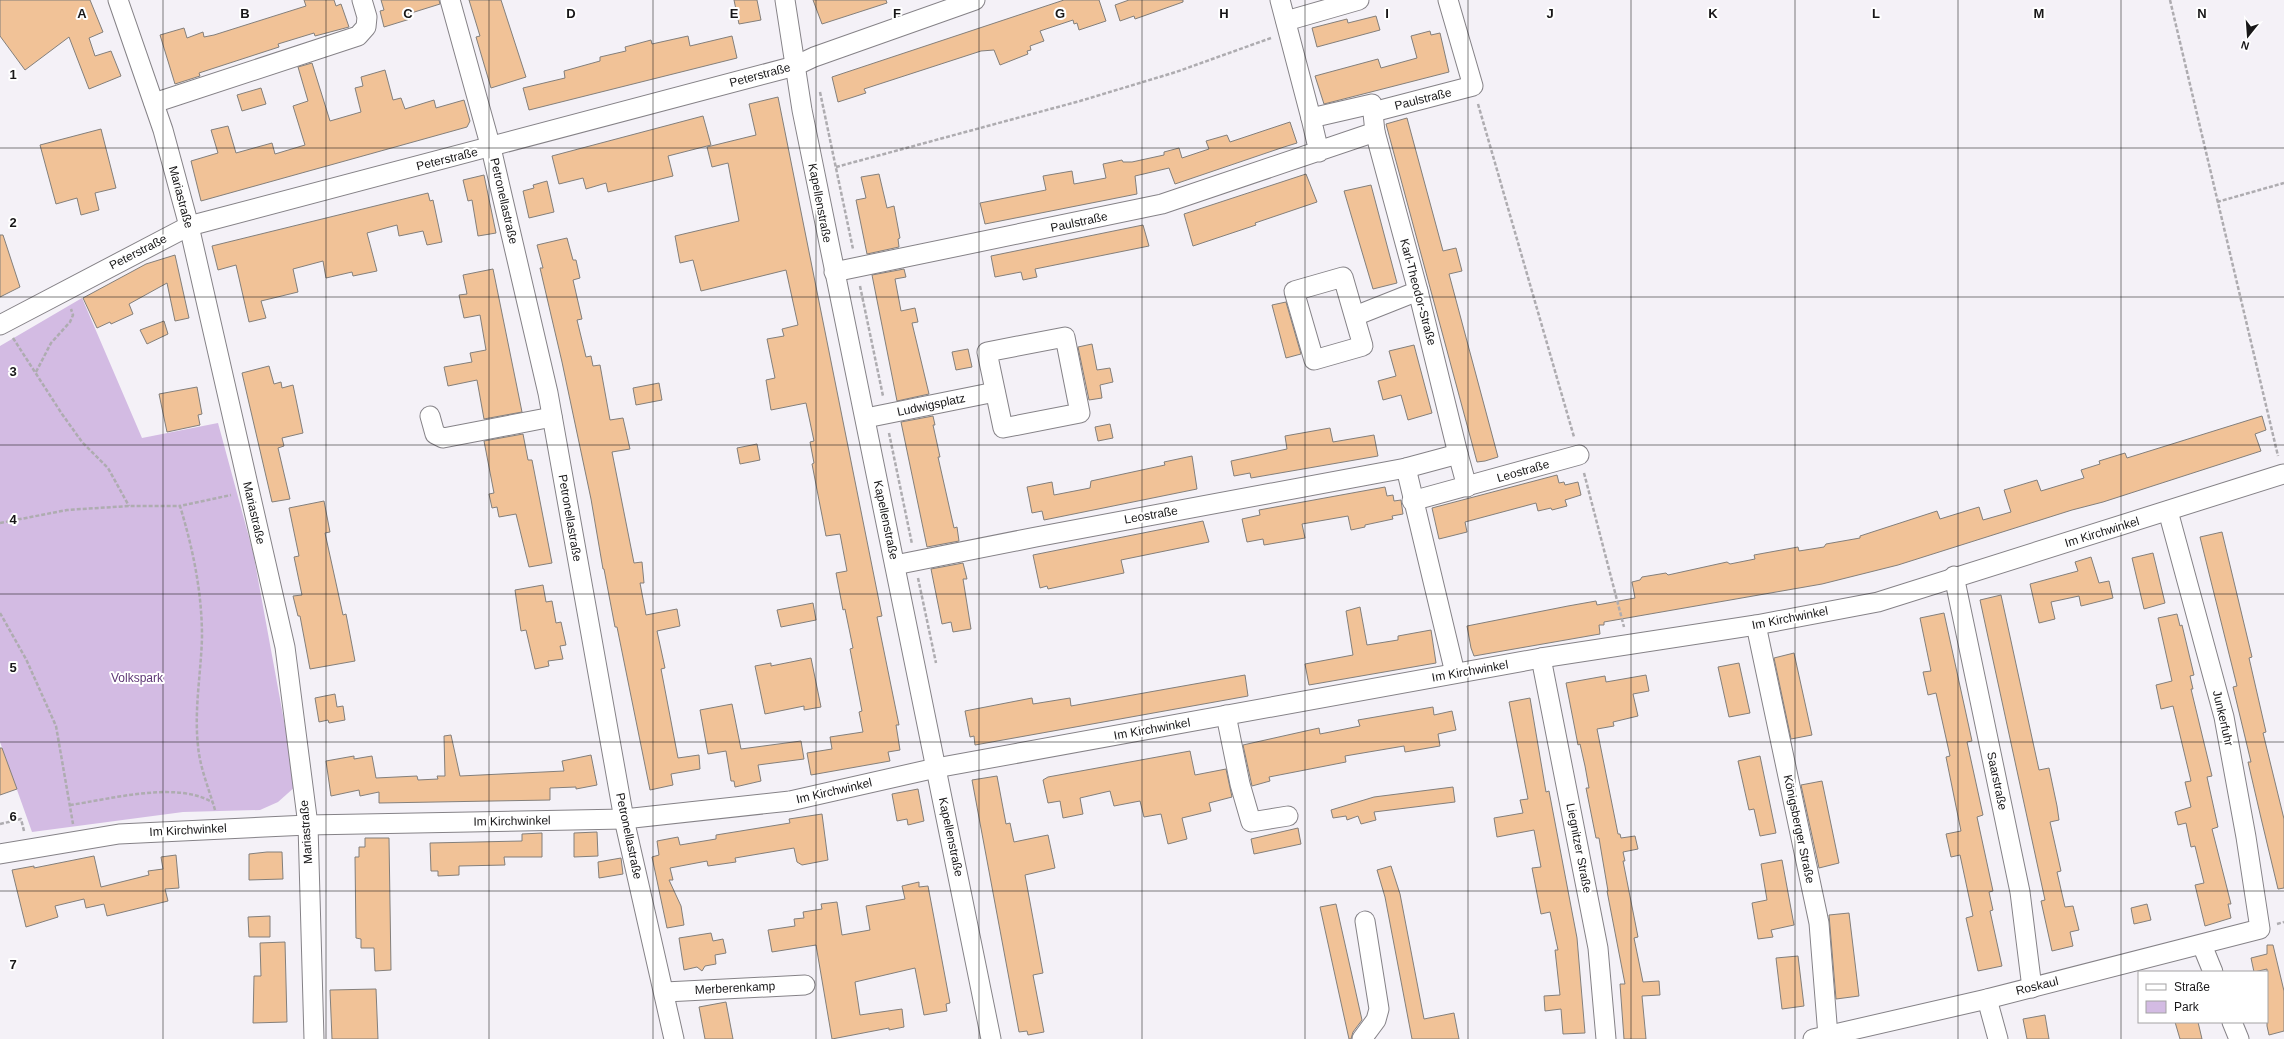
<svg xmlns="http://www.w3.org/2000/svg" width="2284" height="1039" viewBox="0 0 2284 1039" font-family="Helvetica,sans-serif">
<rect width="100%" height="100%" fill="#f4f1f7"/>
<!-- green -->
<path fill="#d3bbe3" d="M82 298 142 438 218 423 253 552 296 786 278 802 260 810 183 812 32 832 0 742V346Z"/>
<!-- building -->
<g fill="#f1c297" stroke="#837f7b">
<path d="M0 0H90L103 32 89 38 95 56 111 51 121 76 89 89 69 37 25 70 0 36Z"/>
<path d="M304 0H334L336 6 341 4 349 27 315 36 314 33 278 44 279 47 199 73 200 76 175 84 160 35 184 28 187 38 203 32 204 37 214 35 306 6Z"/>
<path d="M381 0H439L440 4 408 14 410 19 384 27 380 11 384 10Z"/>
<path d="M469 0H501L526 77 491 88 476 37 480 36Z"/>
<path d="M734 0H757L761 20 739 24Z"/>
<path d="M813 0H886L887 3 822 24Z"/>
<path d="M1064 0H1099L1106 21 1079 30 1077 23 1074 24 1073 20 1040 31 1044 41 1030 46 1031 50 1027 51 1028 54 1000 65 994 50 981 51 864 89 866 93 838 102 832 77Z"/>
<path d="M1129 0H1183V2L1135 19 1134 16 1120 21 1115 5Z"/>
<path d="M1376 16 1380 30 1317 47 1312 28 1347 19 1348 23Z"/>
<path d="M1430 31 1431 35 1440 33 1449 72 1324 104 1315 76 1378 59 1381 68 1417 58 1411 36Z"/>
<path d="M688 36 690 46 732 36 737 58 529 110 523 88 565 78 564 71 600 61V57L626 51 625 47 651 40 652 44Z"/>
<path d="M312 63 330 121 361 112 355 88 363 86 361 77 385 70 393 100 401 98 405 109 434 100 436 108 464 100 470 121 467 127 201 201 191 161 218 153 211 130 228 126 236 153 272 143 275 154 305 145 293 106 308 101 298 67Z"/>
<path d="M261 88 266 104 242 111 237 95Z"/>
<path d="M778 97 882 616 877 617 899 725H896L900 750 888 752 890 761 811 775 807 753 832 749 830 737 863 732 859 712 862 711 850 649 853 648 845 609 843 610 836 573 847 571 840 534 826 536 812 464 814 463 810 442 814 441 806 403 771 410 766 380 775 378 767 339 784 336 782 329 798 325 786 270 701 291 693 260 680 263 675 236 739 221 728 163 712 167 707 147 756 135 749 104Z"/>
<path d="M703 116 711 145 668 156 673 176 608 192 606 183 586 189 583 178 559 184 552 156Z"/>
<path d="M1407 118 1443 251 1456 248 1462 271 1449 274 1498 457 1485 461 1477 462 1386 124Z"/>
<path d="M1290 122 1297 143 1284 147 1175 184 1169 168 1135 176 1137 194 985 224 980 203 1046 190 1043 176 1072 171 1074 184 1106 178 1103 164 1122 160 1123 162H1132L1164 155V152L1179 148 1182 158 1209 149 1206 141 1227 135 1230 142Z"/>
<path d="M101 129 116 188 95 193 99 210 81 215 77 198 56 204 40 145Z"/>
<path d="M879 174 887 208 894 206 900 238 898 239 899 247 867 254 856 200 866 198 861 177Z"/>
<path d="M1306 174 1317 202 1255 223 1256 225 1193 246 1184 214Z"/>
<path d="M484 175 496 233 478 236 472 200 468 201 463 180Z"/>
<path d="M547 181 554 212 529 218 523 191 534 188 533 185Z"/>
<path d="M1371 185 1397 283 1373 289 1344 191Z"/>
<path d="M428 193 430 201 433 200 442 242 427 245 423 231 399 236 397 225 367 233 377 271 353 276 352 272 326 278 323 261 293 269 298 292 261 301 266 318 249 322 236 265 218 270 212 246Z"/>
<path d="M1143 225 1149 246 1035 269 1037 277 1023 280 1021 272 995 277 991 256Z"/>
<path d="M0 235H3L20 287 0 297Z"/>
<path d="M567 238 573 260H576L580 278 573 280 582 319 577 320 586 357 591 356 593 366 600 365 610 420 623 418 630 449 612 452 634 563 642 562 644 583H640L646 615 677 609 680 626 657 631 665 668 661 669 678 758 699 755 700 769 671 774 673 785 650 790 617 627H615L604 569H603L591 499 562 362 540 268H543L537 245Z"/>
<path d="M175 255 189 318 175 321 167 283 129 304 133 314 111 324 110 322 97 328 83 298 146 264Z"/>
<path d="M493 269 522 412 484 419 477 380 448 386 444 367 472 362 470 353 486 350 480 315 464 318 459 295 467 294 463 275Z"/>
<path d="M904 269 906 277 895 279 901 311 915 308 918 322 912 323 929 394 897 401 872 275Z"/>
<path d="M1286 302 1301 354 1286 358 1272 305Z"/>
<path d="M164 321 168 334 147 344 140 330Z"/>
<path d="M1092 344 1097 370 1110 368 1113 382 1100 385 1102 398 1089 400 1078 347Z"/>
<path d="M1414 345 1432 413 1408 420 1401 395 1383 400 1378 381 1396 376 1389 351Z"/>
<path d="M968 349 972 367 956 370 952 352Z"/>
<path d="M269 366 274 384 281 382 282 388 293 385 303 433 282 438 284 446 278 448 290 499 272 502 242 373Z"/>
<path d="M659 383 662 400 636 405 633 388Z"/>
<path d="M197 387 202 414 198 415 200 425 167 432 159 394Z"/>
<path d="M933 416 935 425H933L940 457H938L954 528 957 527 959 541 927 547 901 422Z"/>
<path d="M2262 416 2266 430 2255 434 2261 451 2103 502 2072 510 1898 565 1822 584 1604 622V625H1599L1600 634 1474 656 1471 648 1467 626 1568 606 1596 601 1597 605 1635 598 1632 582 1640 580 1642 577 1666 573 1668 575 1727 562 1730 564 1755 559 1754 555 1798 547 1799 551 1824 547 1826 544 1860 538V536L1937 511 1940 519 1979 507 1983 520 2011 512 2004 490 2037 480 2041 491 2084 478 2081 470 2100 464 2099 461 2125 453 2127 458Z"/>
<path d="M1110 424 1113 438 1098 441 1095 427Z"/>
<path d="M1330 428 1333 442 1374 435 1378 456 1251 478 1250 473 1234 476 1231 461 1287 449 1285 436Z"/>
<path d="M523 434 528 460H532L552 563 529 567 516 514 499 517 497 507 492 508 489 494 494 493 484 441Z"/>
<path d="M757 444 760 460 740 464 737 448Z"/>
<path d="M1192 456 1197 489 1044 520 1042 511 1032 513 1027 487 1052 482 1054 495 1090 488 1091 481 1165 465 1164 462Z"/>
<path d="M1557 475 1559 483 1564 482 1565 485 1578 482 1581 495 1565 500 1567 506 1552 510 1551 508 1538 511 1536 503 1465 522 1467 532 1439 539 1432 508Z"/>
<path d="M1385 487 1387 496 1393 495 1394 501 1401 500 1403 514 1392 516 1393 519 1365 525V527L1351 530 1348 516 1302 524 1305 538 1264 545 1263 539 1247 542 1242 519 1260 515 1259 510Z"/>
<path d="M324 501 330 532 325 533 343 615 346 614 355 661 310 669 300 616H298L293 596 302 595 294 557 299 556 289 508Z"/>
<path d="M1203 521 1209 542 1121 560 1124 573 1048 589 1047 586 1040 588 1033 555Z"/>
<path d="M2222 532 2252 657 2249 658 2266 732 2263 733 2284 819V888L2278 889 2261 818 2248 762H2251L2233 687 2237 686 2200 537Z"/>
<path d="M2153 553 2165 603 2144 609 2132 558Z"/>
<path d="M2091 557 2099 583 2109 581 2113 598 2081 606 2079 596 2051 602 2055 619 2039 623 2030 584 2078 571 2075 562Z"/>
<path d="M963 563 967 579H963L971 629 953 632 951 622 942 624 931 569Z"/>
<path d="M543 585 546 602 552 601 556 623 561 622 566 645 560 646 563 659 548 661 549 666 535 669 526 630 521 631 515 590Z"/>
<path d="M2001 595 2039 770 2049 768 2057 806 2059 820 2050 822 2061 871 2057 872 2065 907 2073 906 2079 930 2070 932 2073 946 2052 951 2041 901 2045 900 1980 600Z"/>
<path d="M813 603 816 620 781 627 777 610Z"/>
<path d="M1360 607 1367 645 1398 640V636L1431 630 1436 663 1309 685 1305 664 1353 655 1346 611Z"/>
<path d="M1944 613 1972 741 1967 742 1983 815 1977 817 1993 891 1989 892 1993 910 1990 911 2002 966 1978 971 1966 918 1973 916 1960 855 1951 857 1946 834 1961 831 1946 757 1950 756 1936 693 1928 695 1923 672 1931 671 1920 618Z"/>
<path d="M2177 614 2180 626 2182 625 2194 675 2190 676 2193 689H2191L2212 776 2207 777 2218 827 2212 829 2231 904H2228L2231 918 2205 926 2195 885 2204 883 2195 846 2191 847 2186 823 2178 825 2175 812 2191 807 2185 782 2191 781 2173 706 2161 709 2156 685 2172 681 2158 618Z"/>
<path d="M1794 653 1812 735 1791 739 1774 658Z"/>
<path d="M811 658 821 707 804 710V706L765 714 755 666 771 663V666Z"/>
<path d="M1739 663 1750 713 1729 717 1718 667Z"/>
<path d="M1245 675 1248 696 975 745 974 736 970 737 965 711 1032 698 1033 704 1070 698 1071 706Z"/>
<path d="M1646 675 1649 691 1633 694 1638 716 1613 722 1614 726 1597 729 1618 834H1620L1621 838 1635 836 1638 849 1623 852 1625 861H1623L1638 937 1634 938 1643 982 1659 981 1660 995 1642 996 1646 1039H1624L1620 984H1625L1607 891H1608L1602 856 1599 838H1596L1586 788H1589L1585 766 1580 744 1578 745 1566 683 1605 676 1606 682Z"/>
<path d="M335 694 337 707 343 706 345 720 329 723 328 720 319 722 315 698Z"/>
<path d="M1530 698 1546 792 1549 791 1577 938 1585 1033 1563 1034 1561 1009 1545 1011 1544 996 1560 995 1555 950H1558L1550 912 1541 914 1532 868 1541 867 1534 830 1497 837 1494 818 1523 813 1520 800 1528 799 1509 702Z"/>
<path d="M732 704 741 749 801 741 804 759 758 765 761 781 735 787 734 781H731L726 751 708 754 700 710Z"/>
<path d="M1433 707 1434 715 1452 711 1456 730 1438 734 1440 746 1405 752 1404 746 1345 756 1346 762 1269 777 1270 781 1252 786 1243 745 1319 728 1320 734 1360 726 1358 720Z"/>
<path d="M451 735 460 776 564 771 562 761 591 755 597 785 576 789V787L550 788V800L379 803V792L360 796 359 790 331 796 326 761 354 756V759L372 756 376 778 417 776 418 780 438 779 437 776H445L444 736Z"/>
<path d="M0 748H2L17 789 0 795Z"/>
<path d="M1190 751 1195 775 1226 769 1232 797 1209 803 1211 811 1182 818 1187 839 1168 844 1161 814 1144 817 1140 801 1114 806 1110 791 1080 798 1083 814 1063 818 1060 801 1048 803 1043 780 1048 777Z"/>
<path d="M1760 756 1776 833 1760 836 1754 809 1749 810 1738 761Z"/>
<path d="M997 776 1006 824 1010 823 1014 842 1048 835 1055 868 1025 875 1043 973 1033 975 1044 1032 1028 1035 1027 1031 1019 1032 972 780Z"/>
<path d="M1822 781 1839 863 1819 868 1801 785Z"/>
<path d="M1453 787 1455 802 1374 812 1376 820 1361 824 1358 816 1347 820 1346 816 1333 818 1331 810 1374 797Z"/>
<path d="M918 789 924 821 908 825 907 819 897 821 892 794Z"/>
<path d="M822 814 828 860 802 865 797 862 794 848 735 858 736 862 708 866 707 861 670 868 673 880H669L681 906 684 925 667 928 652 857 659 855 657 841 678 837 680 845 716 839V835L790 823 789 819Z"/>
<path d="M1298 828 1301 844 1254 854 1251 839Z"/>
<path d="M597 832 598 856 574 857V833Z"/>
<path d="M542 833V857H504L505 865 459 866V875L438 876V871H431L430 843 522 841V834Z"/>
<path d="M365 838H389L391 970 375 971 374 948H361V939L356 938 355 857H359V847H365Z"/>
<path d="M267 852H282L283 879 249 880V854Z"/>
<path d="M176 855 179 888 165 889 168 901 107 916 104 904 86 908 84 899 55 906 58 917 26 927 12 870 34 866V868L94 856 101 887 149 875 148 871 163 869 161 857Z"/>
<path d="M621 858 623 874 599 878 598 862Z"/>
<path d="M1782 860 1794 925 1771 930 1773 937 1758 939 1752 903 1767 900 1761 864Z"/>
<path d="M1391 866 1400 894 1424 1019 1454 1013 1459 1039H1412L1385 897 1377 870Z"/>
<path d="M919 882V887L928 886 950 1003 946 1004 947 1011 924 1015 915 968 855 982 860 1015 902 1009 904 1027 889 1030V1028L832 1039 816 945 772 952 768 930 795 926 794 919 804 918 803 912 822 909 821 904 837 902 842 935 870 930 866 906 905 899 902 886Z"/>
<path d="M1336 904 1362 1020 1353 1032 1351 1039H1349L1320 907Z"/>
<path d="M2147 904 2151 920 2134 924 2131 908Z"/>
<path d="M1849 913 1859 996 1836 999 1829 915Z"/>
<path d="M270 916V937H249L248 917Z"/>
<path d="M711 933 713 941 723 939 726 953 715 955 716 964 705 966 702 971 697 967 684 970 679 938Z"/>
<path d="M285 942 287 1022 253 1023 254 976H261L260 943Z"/>
<path d="M2267 945H2273L2284 991V1031L2269 1035 2267 1026V969L2254 972 2251 958 2267 954Z"/>
<path d="M1798 956 1804 1006 1782 1009 1776 958Z"/>
<path d="M376 989 378 1039H332L330 990Z"/>
<path d="M726 1002 733 1039H705L699 1007Z"/>
<path d="M2045 1015 2049 1039H2027L2023 1019Z"/>
<path d="M2175 1022H2198L2202 1039H2180Z"/>
</g>
<g fill="none" stroke-linecap="round" stroke-linejoin="round">
<!-- minor casing -->
<g stroke="#858287" stroke-width="21">
<g id="minor">
<path d="M118 0 163 130 189 226 285 647 308 825 314 1039"/>
<path d="M450 0 491 148 548 393 624 819 674 1039"/>
<path d="M785 0 802 110 991 1039"/>
<path d="M1280 0 1311 118"/>
<path d="M1286 21 1359 0"/>
<path d="M154 103 358 36 366 27 367 17 362 0"/>
<path d="M1373 112 1473 86 1448 0"/>
<path d="M1375 132 1418 291 1458 454"/>
<path d="M834 272 1162 204 1375 132 1372 104 1311 118 1319 152"/>
<path d="M1343 277 1363 346 1314 360 1294 291Z"/>
<path d="M1355 316 1418 291"/>
<path d="M0 325 189 226 795 66 814 57 975 0"/>
<path d="M1065 337 1080 413 1003 428 987 352Z"/>
<path d="M430 416 435 434 443 438 552 417"/>
<path d="M866 418 995 392"/>
<path d="M1406 468 1455 673"/>
<path d="M1412 501 1579 455"/>
<path d="M895 565 1036 537 1406 468 1458 454 1467 487"/>
<path d="M1954 576 2020 892 2032 988"/>
<path d="M1756 625 1819 923 1828 1036"/>
<path d="M1541 658 1598 948 1606 1039"/>
<path d="M1226 715 1240 784 1251 822 1288 816"/>
<path d="M0 854 119 834 308 825 624 819 790 801 936 768 1541 658 1756 625 1878 602 2283 474"/>
<path d="M2202 945 2213 972"/>
<path d="M665 992 805 985"/>
<path d="M1987 999 1998 1039"/>
<path d="M2232 1022 2239 1039"/>
<path d="M1362 1039 1376 1020 1379 1009 1365 921"/>
<path d="M1813 1039 1987 999 2260 929 2246 837 2224 717 2168 511"/>
</g>
</g>
<!-- path -->
<g stroke="#aeacb0" stroke-width="2.5" stroke-dasharray="4 2" stroke-linecap="butt">
<path d="M2170 0 2278 456"/>
<path d="M820 92 853 249"/>
<path d="M1478 104 1574 437"/>
<path d="M836 167 1080 101 1176 72 1271 38"/>
<path d="M2217 202 2284 183"/>
<path d="M860 286 883 396"/>
<path d="M13 338 62 414 82 442 108 468 129 506"/>
<path d="M36 372 51 343 70 322 73 315 71 309"/>
<path d="M889 433 912 544"/>
<path d="M1584 473 1624 627"/>
<path d="M0 523 67 510 129 506H180"/>
<path d="M918 578 936 663"/>
<path d="M0 613 26 659 56 726 73 824"/>
<path d="M70 805C111 799 176 781 212 802"/>
<path d="M215 810C209 789 200 768 198 746 194 709 201 674 202 637 202 592 193 549 180 506L231 495"/>
<path d="M0 824 21 819 24 831"/>
<path d="M2277 924 2284 922"/>
</g>
<!-- minor -->
<use href="#minor" stroke="#fff" stroke-width="19"/>
</g>
<!-- grid -->
<path fill="none" stroke="#181718" stroke-width="1" stroke-opacity="0.55" d="M163 0V1039M326 0V1039M489 0V1039M653 0V1039M816 0V1039M979 0V1039M1142 0V1039M1305 0V1039M1468 0V1039M1631 0V1039M1795 0V1039M1958 0V1039M2121 0V1039M0 148H2284M0 297H2284M0 445H2284M0 594H2284M0 742H2284M0 891H2284"/>
<g text-anchor="middle" stroke-width="4" stroke-linejoin="round" paint-order="stroke">
<!-- street labels -->
<g font-size="12" fill="#181718" stroke="#fff">
<text transform="translate(760 75) rotate(-15)" y="4">Peterstraße</text>
<text transform="translate(1423 99) rotate(-14)" y="4">Paulstraße</text>
<text transform="translate(447 159) rotate(-14)" y="4">Peterstraße</text>
<text transform="translate(181 197) rotate(75)" y="4">Mariastraße</text>
<text transform="translate(504 201) rotate(77)" y="4">Petronellastraße</text>
<text transform="translate(820 203) rotate(79)" y="4">Kapellenstraße</text>
<text transform="translate(1079 222) rotate(-12)" y="4">Paulstraße</text>
<text transform="translate(138 252) rotate(-27)" y="4">Peterstraße</text>
<text transform="translate(1418 292) rotate(75)" y="4">Karl-Theodor-Straße</text>
<text transform="translate(931 405) rotate(-12)" y="4">Ludwigsplatz</text>
<text transform="translate(1523 471) rotate(-16)" y="4">Leostraße</text>
<text transform="translate(254 513) rotate(77)" y="4">Mariastraße</text>
<text transform="translate(1151 515) rotate(-10)" y="4">Leostraße</text>
<text transform="translate(570 518) rotate(80)" y="4">Petronellastraße</text>
<text transform="translate(886 520) rotate(78)" y="4">Kapellenstraße</text>
<text transform="translate(2102 532) rotate(-17)" y="4">Im Kirchwinkel</text>
<text transform="translate(1790 618) rotate(-11)" y="4">Im Kirchwinkel</text>
<text transform="translate(1470 671) rotate(-10)" y="4">Im Kirchwinkel</text>
<text transform="translate(2223 718) rotate(77)" y="4">Junkerfuhr</text>
<text transform="translate(1152 729) rotate(-10)" y="4">Im Kirchwinkel</text>
<text transform="translate(1997 781) rotate(78)" y="4">Saarstraße</text>
<text transform="translate(834 791) rotate(-13)" y="4">Im Kirchwinkel</text>
<text transform="translate(512 821) rotate(-1)" y="4">Im Kirchwinkel</text>
<text transform="translate(1799 829) rotate(78)" y="4">Königsberger Straße</text>
<text transform="translate(188 830) rotate(-3)" y="4">Im Kirchwinkel</text>
<text transform="translate(306 832) rotate(-94)" y="4">Mariastraße</text>
<text transform="translate(629 836) rotate(78)" y="4">Petronellastraße</text>
<text transform="translate(951 837) rotate(78)" y="4">Kapellenstraße</text>
<text transform="translate(1579 848) rotate(79)" y="4">Liegnitzer Straße</text>
<text transform="translate(2037 986) rotate(-14)" y="4">Roskaul</text>
<text transform="translate(735 988) rotate(-3)" y="4">Merberenkamp</text>
</g>
<!-- park labels -->
<g font-size="12" fill="#5e3775" stroke="#fff">
<text x="137" y="682">Volkspark</text>
</g>
</g>
<g font-size="13" text-anchor="middle" font-weight="bold" fill="#181718" stroke="#fff" stroke-width="4" stroke-linejoin="round" paint-order="stroke">
<text x="82" y="18">A</text>
<text x="245" y="18">B</text>
<text x="408" y="18">C</text>
<text x="571" y="18">D</text>
<text x="734" y="18">E</text>
<text x="897" y="18">F</text>
<text x="1060" y="18">G</text>
<text x="1224" y="18">H</text>
<text x="1387" y="18">I</text>
<text x="1550" y="18">J</text>
<text x="1713" y="18">K</text>
<text x="1876" y="18">L</text>
<text x="2039" y="18">M</text>
<text x="2202" y="18">N</text>
<text x="13" y="79">1</text>
<text x="13" y="227">2</text>
<text x="13" y="376">3</text>
<text x="13" y="524">4</text>
<text x="13" y="672">5</text>
<text x="13" y="821">6</text>
<text x="13" y="969">7</text>
</g>
<!-- legend -->
<rect x="2138" y="971" width="130" height="52" fill="#ffffff" stroke="#a3a2a3"/>
<rect x="2146" y="984" width="20" height="6" fill="#ffffff" stroke="#a3a2a3"/>
<text x="2174" y="991" font-size="12" fill="#181718">Straße</text>
<rect x="2146" y="1001" width="20" height="12" fill="#d3bbe3" stroke="#a3a2a3"/>
<text x="2174" y="1011" font-size="12" fill="#181718">Park</text>
<!-- north arrow -->
<g transform="translate(2248 36) rotate(197)" stroke="#ffffff" stroke-width="3" paint-order="stroke">
<path d="M0-3L7 15L0 10L-7 15Z" fill="#181718"/>
<text y="-6" font-size="11" font-weight="bold" text-anchor="middle" fill="#181718">N</text>
</g>
</svg>
